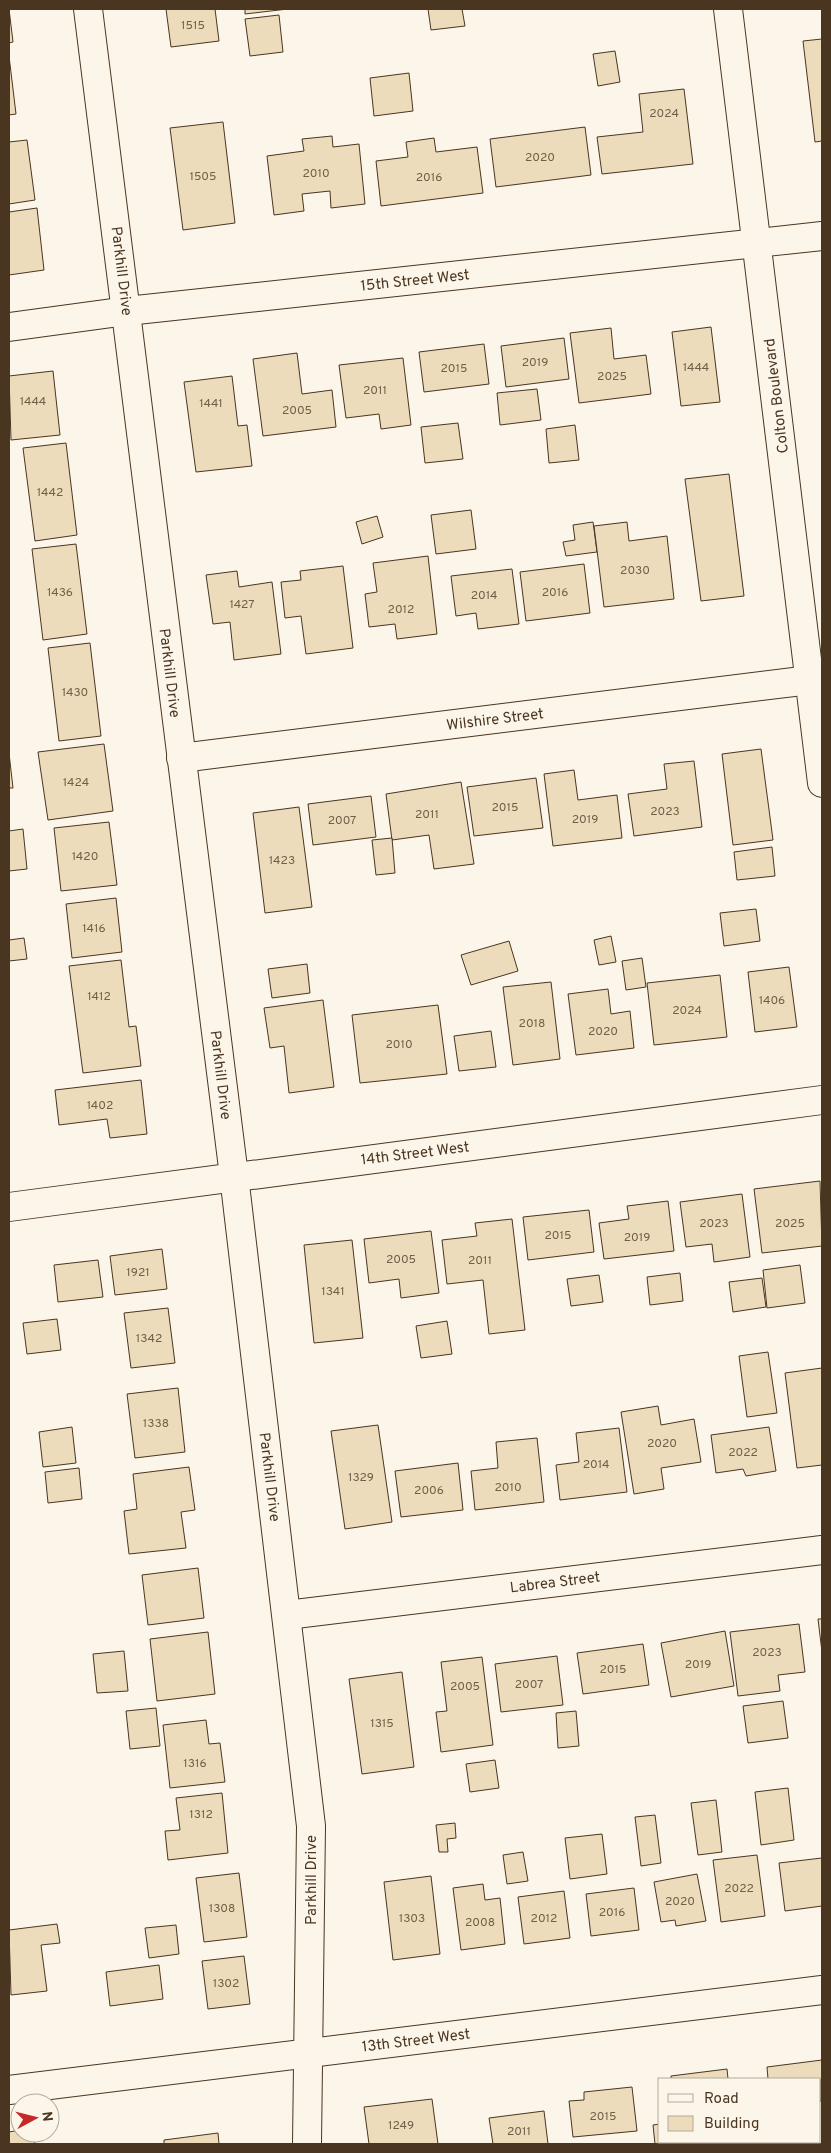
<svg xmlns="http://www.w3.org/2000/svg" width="831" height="2153" viewBox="0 0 831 2153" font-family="Overpass,sans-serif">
<rect width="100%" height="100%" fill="#fbf6e9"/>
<!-- building -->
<g fill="#ecdcbc" stroke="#4a3520">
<path d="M9 9 13 42 9 43Z"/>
<path d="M166 9H215L219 41 171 47Z"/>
<path d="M245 9H288L245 14Z"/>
<path d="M428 9H462L465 26 431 30Z"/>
<path d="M279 15 283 52 250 56 245 19Z"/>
<path d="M822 39V141L815 142 803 41Z"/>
<path d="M615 51 620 82 598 86 593 54Z"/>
<path d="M9 56 16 114 9 115Z"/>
<path d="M409 73 413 111 374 116 370 78Z"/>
<path d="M684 89 693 164 602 174 597 137 643 132 639 94Z"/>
<path d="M223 122 235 223 183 230 170 128Z"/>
<path d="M585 127 591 175 496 187 490 139Z"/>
<path d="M332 136 333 147 359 144 365 204 331 208 330 191 302 194 304 211 274 215 267 156 304 151 302 139Z"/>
<path d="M434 138 436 152 477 147 483 193 381 206 376 161 408 157 406 142Z"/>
<path d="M27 140 35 200 9 204V142Z"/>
<path d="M37 208 44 270 9 275V212Z"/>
<path d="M711 327 720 402 681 406 672 332Z"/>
<path d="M611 328 614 359 646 355 651 394 579 403 570 333Z"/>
<path d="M564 338 569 379 506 387 501 346Z"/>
<path d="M484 344 489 384 424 392 419 352Z"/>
<path d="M297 353 302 394 332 390 336 427 263 436 253 359Z"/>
<path d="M403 358 411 425 381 429 379 414 346 418 339 365Z"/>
<path d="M53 371 60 435 11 440 9 376Z"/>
<path d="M232 376 238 426 247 425 252 466 196 472 184 382Z"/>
<path d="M537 389 541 420 500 425 497 393Z"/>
<path d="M458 423 463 459 425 463 421 427Z"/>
<path d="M575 425 579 460 549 463 546 429Z"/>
<path d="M66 443 77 535 35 541 23 448Z"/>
<path d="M729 474 744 596 701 601 685 479Z"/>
<path d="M471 510 476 549 436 554 431 515Z"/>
<path d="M377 516 383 537 362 544 356 522Z"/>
<path d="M593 522 597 552 566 556 563 542 575 540 573 525Z"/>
<path d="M627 522 629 541 667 536 674 599 604 607 594 526Z"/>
<path d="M76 544 87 634 43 640 32 549Z"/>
<path d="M428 556 437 634 397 639 395 624 369 627 365 594 377 592 373 563Z"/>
<path d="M584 564 590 613 526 621 520 572Z"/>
<path d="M343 566 353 648 306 654 301 616 285 618 281 582 301 580 300 571Z"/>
<path d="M512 569 519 624 478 629 476 613 456 616 451 576Z"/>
<path d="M237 571 239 587 272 582 281 654 234 660 230 622 213 624 206 575Z"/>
<path d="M90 643 101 736 59 741 48 648Z"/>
<path d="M104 744 113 811 48 820 38 752Z"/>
<path d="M761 749 773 840 733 845 722 754Z"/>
<path d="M9 753 13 788H9Z"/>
<path d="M694 761 702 827 634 836 628 794 667 789 664 764Z"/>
<path d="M574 770 578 800 617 795 622 838 553 846 544 774Z"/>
<path d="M536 778 543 828 474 836 467 787Z"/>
<path d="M461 782 474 864 434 869 429 835 392 840 386 794Z"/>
<path d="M371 796 376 837 313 845 308 804Z"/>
<path d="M299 807 312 907 265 913 253 813Z"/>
<path d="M109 822 117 885 61 891 54 828Z"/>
<path d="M23 829 27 869 9 871V831Z"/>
<path d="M392 838 395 873 376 875 372 840Z"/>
<path d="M772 847 775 876 737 880 734 852Z"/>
<path d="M116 898 122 952 72 958 66 904Z"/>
<path d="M756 909 760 941 724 946 720 913Z"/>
<path d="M611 936 616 962 599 965 594 940Z"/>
<path d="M24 938 27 959 9 961V940Z"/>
<path d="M509 941 518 971 471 985 461 955Z"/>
<path d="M642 958 646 987 626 990 622 961Z"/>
<path d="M121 960 129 1027 136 1026 141 1066 83 1073 69 966Z"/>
<path d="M307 964 310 993 272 998 268 969Z"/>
<path d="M789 967 797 1027 755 1032 748 972Z"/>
<path d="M720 975 727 1037 654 1045 647 983Z"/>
<path d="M551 982 560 1059 513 1065 503 987Z"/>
<path d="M608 989 611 1014 630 1011 634 1048 576 1055 568 994Z"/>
<path d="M323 1000 334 1087 289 1093 284 1046 270 1048 264 1008Z"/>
<path d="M438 1005 447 1074 360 1083 352 1015Z"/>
<path d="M491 1031 496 1067 459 1071 454 1036Z"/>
<path d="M141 1080 147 1134 110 1138 107 1119 59 1125 55 1090Z"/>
<path d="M820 1181 822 1246 762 1253 754 1189Z"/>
<path d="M742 1194 750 1257 714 1262 712 1244 686 1247 680 1202Z"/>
<path d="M668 1201 674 1251 604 1259 599 1223 629 1219 627 1206Z"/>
<path d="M589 1210 594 1252 528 1260 523 1217Z"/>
<path d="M512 1219 525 1330 489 1334 483 1280 447 1284 442 1240 477 1236 475 1223Z"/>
<path d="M431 1231 439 1293 401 1298 399 1279 369 1283 364 1239Z"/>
<path d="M352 1240 363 1338 314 1343 304 1245Z"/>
<path d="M162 1249 167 1289 115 1295 110 1256Z"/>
<path d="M98 1260 103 1297 58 1302 54 1265Z"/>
<path d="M800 1265 805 1303 767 1308 763 1270Z"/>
<path d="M680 1273 683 1301 650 1305 647 1277Z"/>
<path d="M599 1275 603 1302 571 1306 567 1279Z"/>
<path d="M762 1278 766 1307 733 1312 729 1282Z"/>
<path d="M168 1308 175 1363 131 1368 124 1313Z"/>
<path d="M57 1319 61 1350 27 1354 23 1323Z"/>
<path d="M447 1321 452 1354 421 1358 416 1326Z"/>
<path d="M768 1352 777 1413 747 1417 739 1356Z"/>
<path d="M822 1368V1465L797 1468 785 1373Z"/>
<path d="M178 1388 185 1452 135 1458 127 1394Z"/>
<path d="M658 1406 661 1425 694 1419 701 1462 661 1468 664 1489 634 1494 621 1412Z"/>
<path d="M378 1425 392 1522 345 1529 331 1431Z"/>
<path d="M72 1427 76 1463 43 1467 39 1432Z"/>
<path d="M769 1427 776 1471 746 1476 743 1469 716 1473 711 1435Z"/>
<path d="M619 1428 627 1492 560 1500 556 1465 579 1462 576 1433Z"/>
<path d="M537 1438 544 1502 475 1510 471 1471 498 1468 496 1442Z"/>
<path d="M458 1463 463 1510 401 1517 395 1471Z"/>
<path d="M189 1467 195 1510 181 1512 186 1548 129 1554 124 1511 137 1509 133 1474Z"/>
<path d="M79 1468 82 1499 48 1503 45 1472Z"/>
<path d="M198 1568 204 1618 148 1625 142 1575Z"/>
<path d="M818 1619H822V1652Z"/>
<path d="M799 1624 805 1672 778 1675 780 1691 738 1696 730 1632Z"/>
<path d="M725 1631 734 1686 671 1697 661 1643Z"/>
<path d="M208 1632 215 1694 157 1701 150 1639Z"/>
<path d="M643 1644 649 1685 583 1694 577 1653Z"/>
<path d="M124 1651 128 1691 97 1693 93 1654Z"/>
<path d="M557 1656 563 1705 501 1712 495 1664Z"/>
<path d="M482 1657 493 1745 441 1752 436 1712 447 1711 441 1662Z"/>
<path d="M402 1672 414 1767 362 1774 349 1679Z"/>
<path d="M783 1701 788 1738 748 1743 743 1706Z"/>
<path d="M156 1708 160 1746 130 1749 126 1711Z"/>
<path d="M576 1711 579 1746 558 1748 556 1713Z"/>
<path d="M206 1720 209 1744 220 1743 225 1782 170 1788 163 1725Z"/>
<path d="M495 1760 499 1788 470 1792 466 1764Z"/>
<path d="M788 1788 794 1840 761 1845 755 1792Z"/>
<path d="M222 1793 228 1853 168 1860 165 1831 180 1830 176 1798Z"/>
<path d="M716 1800 722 1852 698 1855 691 1803Z"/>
<path d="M655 1815 661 1863 641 1866 635 1817Z"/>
<path d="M455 1823 456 1838 447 1839 448 1852H439L436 1825Z"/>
<path d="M602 1834 607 1874 570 1879 565 1838Z"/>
<path d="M523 1852 528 1881 507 1884 503 1855Z"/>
<path d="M757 1855 765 1916 721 1922 713 1860Z"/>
<path d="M822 1858V1906L785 1911 779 1863Z"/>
<path d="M239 1873 247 1937 204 1942 196 1878Z"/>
<path d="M697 1874 706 1921 676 1926 675 1920 661 1922 654 1882Z"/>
<path d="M431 1876 440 1954 393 1960 384 1882Z"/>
<path d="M483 1884 485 1900 500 1898 505 1944 461 1950 453 1888Z"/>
<path d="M634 1888 639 1930 591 1936 586 1894Z"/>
<path d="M564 1891 570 1938 524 1944 518 1897Z"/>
<path d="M57 1924 60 1943 41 1945 47 1991 11 1995 9 1930Z"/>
<path d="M176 1925 179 1954 149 1958 145 1928Z"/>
<path d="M244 1956 250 2004 208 2009 202 1961Z"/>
<path d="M159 1965 163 1999 110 2006 106 1972Z"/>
<path d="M822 2060V2101H820V2079H768L767 2067Z"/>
<path d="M727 2069 728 2079H671V2076Z"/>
<path d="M632 2087 637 2131 573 2137 569 2101 584 2100V2092Z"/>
<path d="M432 2099 438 2144H369L364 2107Z"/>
<path d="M544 2111 548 2144H493L489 2118Z"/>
<path d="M660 2124V2142H685V2144H655L653 2125Z"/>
<path d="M20 2130V2133H33L35 2144H9V2132Z"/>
<path d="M218 2133 219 2144H164V2140Z"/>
</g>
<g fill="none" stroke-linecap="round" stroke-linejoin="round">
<!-- minor casing -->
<g stroke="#4a3520" stroke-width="30">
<g id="minor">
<path d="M88 9 234 1176 311 1826 307 2144"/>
<path d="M728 9 822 783"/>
<path d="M9 327 127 311 822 236"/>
<path d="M181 758 810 680"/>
<path d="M9 1207 822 1100"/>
<path d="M287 1615 822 1550"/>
<path d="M9 2090 822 1990"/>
</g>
</g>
<!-- minor -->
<use href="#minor" stroke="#fbf6e9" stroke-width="28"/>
</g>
<g text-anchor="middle" stroke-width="4" stroke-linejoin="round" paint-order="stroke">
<!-- number labels -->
<g font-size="12" fill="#725f47">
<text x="193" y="29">1515</text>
<text x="664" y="117">2024</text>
<text x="540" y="161">2020</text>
<text x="316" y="177">2010</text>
<text x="203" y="180">1505</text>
<text x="429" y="181">2016</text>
<text x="535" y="366">2019</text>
<text x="696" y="371">1444</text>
<text x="454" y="372">2015</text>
<text x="612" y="380">2025</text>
<text x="375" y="394">2011</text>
<text x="33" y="405">1444</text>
<text x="211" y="407">1441</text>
<text x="297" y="414">2005</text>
<text x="50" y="496">1442</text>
<text x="635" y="574">2030</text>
<text x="60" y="596">1436</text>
<text x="555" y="596">2016</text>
<text x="484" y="599">2014</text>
<text x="242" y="608">1427</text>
<text x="401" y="613">2012</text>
<text x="75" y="696">1430</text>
<text x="76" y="786">1424</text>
<text x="505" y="811">2015</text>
<text x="665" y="815">2023</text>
<text x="427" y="818">2011</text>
<text x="585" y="823">2019</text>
<text x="342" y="824">2007</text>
<text x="85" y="860">1420</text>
<text x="282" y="864">1423</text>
<text x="94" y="932">1416</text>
<text x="99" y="1000">1412</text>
<text x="772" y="1004">1406</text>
<text x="687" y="1014">2024</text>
<text x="532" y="1027">2018</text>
<text x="603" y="1035">2020</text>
<text x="399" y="1048">2010</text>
<text x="100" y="1109">1402</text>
<text x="714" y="1227">2023</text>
<text x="790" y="1227">2025</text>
<text x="558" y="1239">2015</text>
<text x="637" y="1241">2019</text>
<text x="401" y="1263">2005</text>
<text x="480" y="1264">2011</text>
<text x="138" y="1276">1921</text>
<text x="333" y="1295">1341</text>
<text x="149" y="1342">1342</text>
<text x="156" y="1427">1338</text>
<text x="662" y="1447">2020</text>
<text x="743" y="1456">2022</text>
<text x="596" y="1468">2014</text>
<text x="361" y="1481">1329</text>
<text x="508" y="1491">2010</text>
<text x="429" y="1494">2006</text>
<text x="767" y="1656">2023</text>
<text x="698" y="1668">2019</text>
<text x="613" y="1673">2015</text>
<text x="529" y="1688">2007</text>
<text x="465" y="1690">2005</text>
<text x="382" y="1727">1315</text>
<text x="195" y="1767">1316</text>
<text x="201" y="1818">1312</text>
<text x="739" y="1892">2022</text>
<text x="680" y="1905">2020</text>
<text x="222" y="1912">1308</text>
<text x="612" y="1916">2016</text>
<text x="412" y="1922">1303</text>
<text x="544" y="1922">2012</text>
<text x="480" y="1926">2008</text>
<text x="226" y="1987">1302</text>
<text x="603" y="2120">2015</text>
<text x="401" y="2129">1249</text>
<text x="519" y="2135">2011</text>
</g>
<!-- street labels -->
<g font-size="15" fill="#4a3520" stroke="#fbf6e9">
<text transform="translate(122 271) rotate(83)" y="5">Parkhill Drive</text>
<text transform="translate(415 280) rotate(-6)" y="5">15th Street West</text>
<text transform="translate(776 396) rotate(-97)" y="5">Colton Boulevard</text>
<text transform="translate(170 673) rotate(83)" y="5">Parkhill Drive</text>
<text transform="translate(495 719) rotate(-7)" y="5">Wilshire Street</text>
<text transform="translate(221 1075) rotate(83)" y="5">Parkhill Drive</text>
<text transform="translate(415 1153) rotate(-7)" y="5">14th Street West</text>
<text transform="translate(270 1477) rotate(83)" y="5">Parkhill Drive</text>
<text transform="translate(555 1582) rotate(-7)" y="5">Labrea Street</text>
<text transform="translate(311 1880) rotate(-90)" y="5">Parkhill Drive</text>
<text transform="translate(416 2040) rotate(-7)" y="5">13th Street West</text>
</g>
</g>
<!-- border -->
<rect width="831" height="2153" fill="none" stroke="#4a3520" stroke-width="20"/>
<!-- legend -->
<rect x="658" y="2078" width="162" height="65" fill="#fbf6e9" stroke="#b4a999"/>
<rect x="668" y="2094" width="25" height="8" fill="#fbf6e9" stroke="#b4a999"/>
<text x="704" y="2103" font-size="15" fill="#4a3520">Road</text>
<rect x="668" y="2116" width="25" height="15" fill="#ecdcbc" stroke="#b4a999"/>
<text x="704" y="2128" font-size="15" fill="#4a3520">Building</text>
<!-- north arrow -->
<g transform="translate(35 2118) rotate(83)"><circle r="24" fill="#fbf6e9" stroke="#b4a999"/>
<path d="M0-4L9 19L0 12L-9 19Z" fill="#c62828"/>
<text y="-8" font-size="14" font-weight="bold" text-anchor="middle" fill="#4a3520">N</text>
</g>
</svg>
